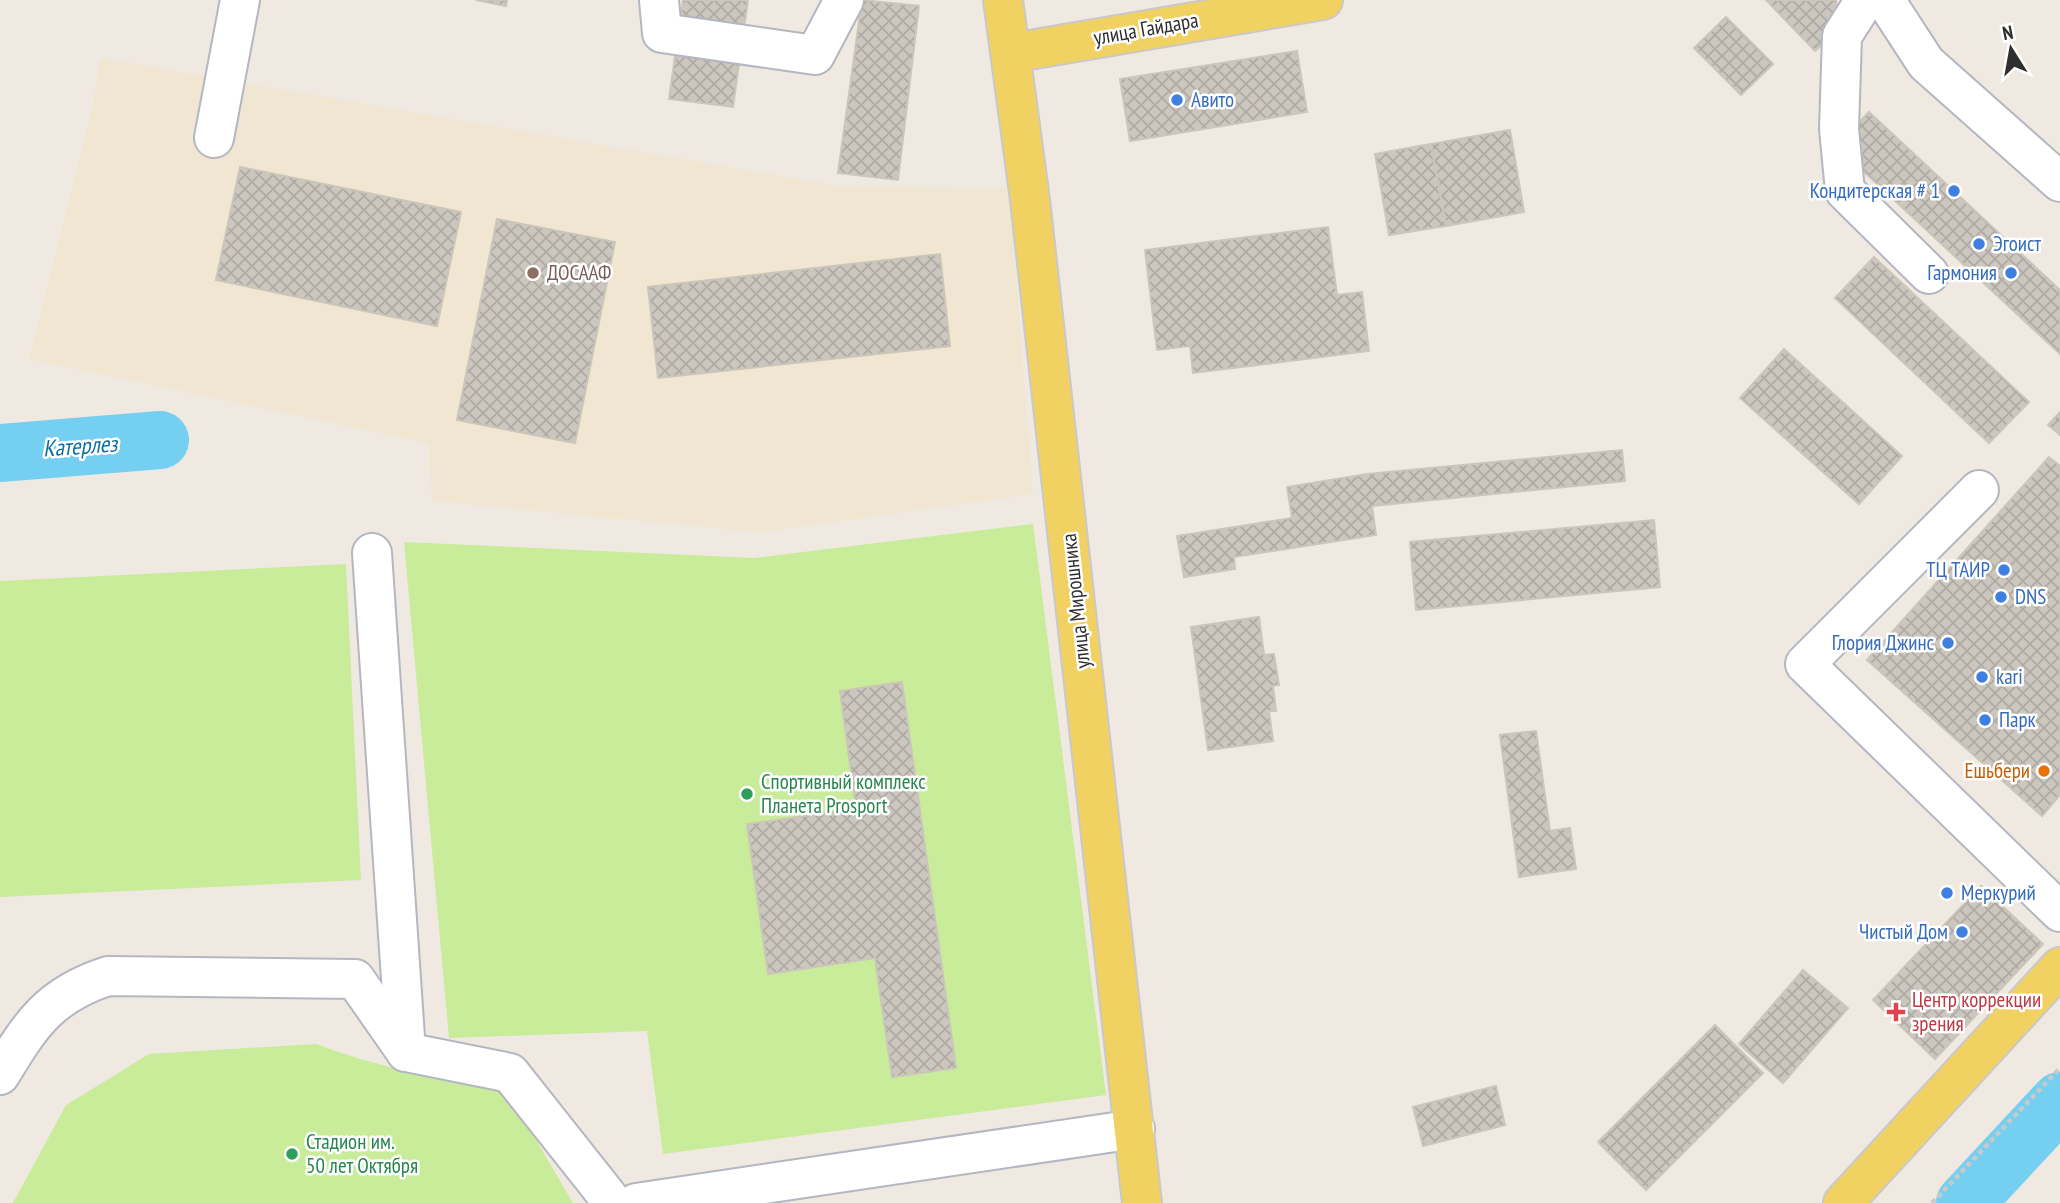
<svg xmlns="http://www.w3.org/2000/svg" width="2060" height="1203" viewBox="0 0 2060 1203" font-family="'PT Sans Narrow',sans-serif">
<defs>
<pattern id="building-cross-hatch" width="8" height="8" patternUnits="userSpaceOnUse" patternTransform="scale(1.75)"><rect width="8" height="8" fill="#cbc7bf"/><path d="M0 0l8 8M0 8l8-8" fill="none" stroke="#afaba4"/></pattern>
</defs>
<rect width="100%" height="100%" fill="#efe9e1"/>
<!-- education -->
<path fill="#f0e6d1" d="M100 58 844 187 1009 188 1033 494 761 532 432 501 429 443 29 359 93 106Z"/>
<!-- pitch -->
<g fill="#c9ec9a">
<path d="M1033 524 1106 1095 663 1154 647 1031 449 1038 404 542 754 558Z"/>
<path d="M346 564 361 880 0 897V581Z"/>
<path d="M316 1044C373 1065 440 1083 501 1080L573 1203H13L66 1105 149 1054Z"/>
</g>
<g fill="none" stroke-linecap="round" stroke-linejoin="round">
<!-- river -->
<g stroke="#75cff0" stroke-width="58">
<path d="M0 453 160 440"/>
<path d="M1965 1203 2060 1101"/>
</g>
</g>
<!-- building -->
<g fill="url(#building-cross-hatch)" stroke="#cbc5ba" stroke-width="2">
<path d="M476 0H507L506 6Z"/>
<path d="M683 0H748L733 107 669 99Z"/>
<path d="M862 0 919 6 898 180 838 173Z"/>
<path d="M1766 0H1836L1839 31 1815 51Z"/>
<path d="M1726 17 1773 64 1741 95 1694 48Z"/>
<path d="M1297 51 1307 112 1130 141 1120 79Z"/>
<path d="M1869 112 2060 290V354L1863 171 1857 124Z"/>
<path d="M1510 130 1524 212 1446 226 1431 144Z"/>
<path d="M1431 144 1446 226 1389 235 1375 154Z"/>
<path d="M240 167 461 212 437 326 216 280Z"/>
<path d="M497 219 615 242 575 443 457 420Z"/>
<path d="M1328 227 1337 295 1362 292 1369 351 1193 373 1190 346 1157 350 1145 250Z"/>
<path d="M940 254 950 346 658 378 648 287Z"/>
<path d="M1874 257 2029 402 1989 443 1835 298Z"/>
<path d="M1784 349 1902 456 1859 504 1740 398Z"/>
<path d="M2060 412V435L2048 425Z"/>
<path d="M1622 450 1625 481 1372 506 1376 535 1234 557 1235 569 1184 577 1177 536 1292 518 1287 487 1367 474Z"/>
<path d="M2049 457 2060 466V795L2042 816 1867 660Z"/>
<path d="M1654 520 1660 587 1416 610 1410 542Z"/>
<path d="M1259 617 1264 655 1274 654 1279 685 1273 686 1276 711H1269L1273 741 1208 750 1191 627Z"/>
<path d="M902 682 956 1068 892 1077 875 958 768 974 747 824 856 809 840 691Z"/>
<path d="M1536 731 1550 831 1570 828 1576 869 1519 877 1500 735Z"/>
<path d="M1981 886 2043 944 1935 1059 1873 1000Z"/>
<path d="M1803 970 1848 1008 1783 1083 1739 1044Z"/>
<path d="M1715 1025 1763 1073 1646 1190 1598 1142Z"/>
<path d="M1496 1086 1505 1125 1423 1146 1413 1107Z"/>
</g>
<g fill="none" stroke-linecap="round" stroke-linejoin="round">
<!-- minor casing -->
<g stroke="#b4b7c1" stroke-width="42">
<g id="minor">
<path d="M659 0 662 33 815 55 844 0"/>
<path d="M1865 0 1842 36 1839 129 1845 191 1929 274"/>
<path d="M1885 0 1926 63 2060 182"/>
<path d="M214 138 240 0"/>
<path d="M1979 490 1805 664 2060 912"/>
<path d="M372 553 406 1052"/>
<path d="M0 1075C31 1024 49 995 108 976L355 979 406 1052 510 1073 613 1203"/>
<path d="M636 1203 1135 1129"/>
</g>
</g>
<!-- major casing -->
<g stroke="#c9c9c9" stroke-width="42">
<g id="major">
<path d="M1003 0 1030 200 1142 1203"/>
<path d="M1012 53 1323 0"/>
<path d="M1843 1203 2060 967"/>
</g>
</g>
<!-- path -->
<path stroke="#c9c9c9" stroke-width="4.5" stroke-dasharray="5 3.5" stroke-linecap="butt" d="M1932 1203 2060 1068"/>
<!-- minor -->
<use href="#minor" stroke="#fff" stroke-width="38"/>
<!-- major -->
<use href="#major" stroke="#f2d163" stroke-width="38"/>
</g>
<!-- markers -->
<g fill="#3f7fe0" stroke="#fff" stroke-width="2.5">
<circle cx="1177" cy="100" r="7"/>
<circle cx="1954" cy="191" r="7"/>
<circle cx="1979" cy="244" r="7"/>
<circle cx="2011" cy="273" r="7"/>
<circle cx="2004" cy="570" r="7"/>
<circle cx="2001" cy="597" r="7"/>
<circle cx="1948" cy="643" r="7"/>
<circle cx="1982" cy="677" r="7"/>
<circle cx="1985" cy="720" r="7"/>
<circle cx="1947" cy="893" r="7"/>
<circle cx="1962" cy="932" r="7"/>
</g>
<circle fill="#8d6e63" stroke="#fff" stroke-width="2.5" cx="533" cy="273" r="7"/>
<circle fill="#e8710a" stroke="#fff" stroke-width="2.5" cx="2044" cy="771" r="7"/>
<g fill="#2e9e5b" stroke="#fff" stroke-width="2.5">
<circle cx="747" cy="794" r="7"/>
<circle cx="292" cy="1154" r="7"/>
</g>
<path fill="#e0444e" stroke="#fff" stroke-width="2.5" d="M1892.5 1001.5h7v7h7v7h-7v7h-7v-7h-7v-7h7z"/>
<g text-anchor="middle" stroke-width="5" stroke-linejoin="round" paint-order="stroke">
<!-- street labels -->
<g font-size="21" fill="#2e2e2e" stroke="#fff">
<text transform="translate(1146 29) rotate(-10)" y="7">улица Гайдара</text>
<text transform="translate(1076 601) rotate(-96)" y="7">улица Мирошника</text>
</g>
<!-- shop labels -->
<g font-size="21" fill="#366cbe" stroke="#fff" text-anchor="start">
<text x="1191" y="107">Авито</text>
<text x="1940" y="198" text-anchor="end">Кондитерская # 1</text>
<text x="1993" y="251">Эгоист</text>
<text x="1997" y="280" text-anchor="end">Гармония</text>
<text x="1990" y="577" text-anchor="end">ТЦ ТАИР</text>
<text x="2015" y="604">DNS</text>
<text x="1934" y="650" text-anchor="end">Глория Джинс</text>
<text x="1996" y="684">kari</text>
<text x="1999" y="727">Парк</text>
<text x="1961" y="900">Меркурий</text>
<text x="1948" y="939" text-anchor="end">Чистый Дом</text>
</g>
<!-- education labels -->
<g font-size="21" fill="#785e54" stroke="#fff" text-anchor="start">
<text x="547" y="280">ДОСААФ</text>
</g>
<!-- food labels -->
<g font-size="21" fill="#c56008" stroke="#fff" text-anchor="end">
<text x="2030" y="778">Ешьбери</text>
</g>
<!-- leisure labels -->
<g font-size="21" fill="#27864d" stroke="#fff" text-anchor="start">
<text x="761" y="789">Спортивный комплекс<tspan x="761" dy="24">Планета Prosport</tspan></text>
<text x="306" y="1149">Стадион им.<tspan x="306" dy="24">50 лет Октября</tspan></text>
</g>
<!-- health labels -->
<g font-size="21" fill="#be3a42" stroke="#fff" text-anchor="start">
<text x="1912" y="1007">Центр коррекции<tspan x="1912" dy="24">зрения</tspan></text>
</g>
<!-- water labels -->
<g font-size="23" font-style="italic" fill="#0d6fa3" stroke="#fff">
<text transform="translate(80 446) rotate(-4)" y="8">Катерлез</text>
</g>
</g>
<!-- north arrow -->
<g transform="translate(2011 49) rotate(349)" stroke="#ffffff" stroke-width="5" paint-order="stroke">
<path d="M0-5L12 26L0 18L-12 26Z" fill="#2e2e2e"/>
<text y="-10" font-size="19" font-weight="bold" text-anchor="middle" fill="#2e2e2e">N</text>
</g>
</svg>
